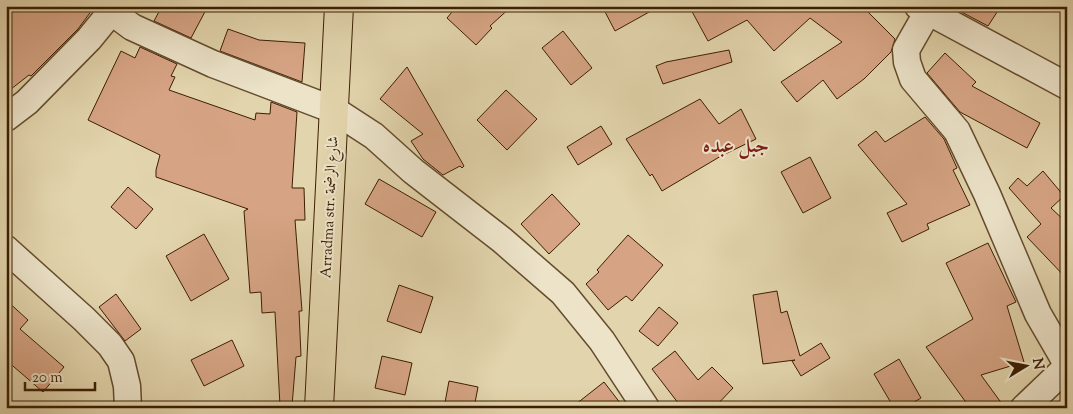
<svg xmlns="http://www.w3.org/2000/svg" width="1073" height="414" viewBox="0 0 1073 414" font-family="'Sorts Mill Goudy',Amiri,serif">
<rect width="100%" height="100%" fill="#e2d4ac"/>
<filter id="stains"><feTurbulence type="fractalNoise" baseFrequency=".004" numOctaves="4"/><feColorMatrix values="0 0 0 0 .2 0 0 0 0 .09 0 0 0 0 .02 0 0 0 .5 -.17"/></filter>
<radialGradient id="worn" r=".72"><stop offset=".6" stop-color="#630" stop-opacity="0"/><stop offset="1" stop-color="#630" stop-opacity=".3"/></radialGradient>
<!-- building -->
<g fill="#d6a484" stroke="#3b1e03">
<path d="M6 6H95L78 29 31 76 29 75 6 93Z"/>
<path d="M162 6H208L191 38 154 21Z"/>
<path d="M457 6H512L490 26 492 28 476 45 447 18Z"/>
<path d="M602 6H660L615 31Z"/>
<path d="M689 6H862L895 39 891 52 864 79 837 99 823 80 797 102 781 82 842 42 810 18 774 51 747 20 708 41Z"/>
<path d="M950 6H1001L988 26Z"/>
<path d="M228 29 259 40 305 43 302 82 220 51Z"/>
<path d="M563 31 592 68 571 85 542 48Z"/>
<path d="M140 47 177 64 171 76 175 77 169 90 255 120 256 113 270 114 271 102 297 112 292 188H304L305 220H295L302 311H299L301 356 296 357 292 406H280L275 312 262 313 261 292 250 293 244 211 248 209 156 177V170L160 155 88 120 121 51 135 58Z"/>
<path d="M729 50 732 62 663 84 656 66 666 62Z"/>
<path d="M945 53 976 82 972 86 1040 123 1027 148 960 112 927 73Z"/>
<path d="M407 67 464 166 462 168 460 166 443 175 423 159 411 141 423 134 380 99Z"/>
<path d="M506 90 537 119 507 150 477 120Z"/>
<path d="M700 99 719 124 741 109 756 139 721 156 662 191 652 174 650 176 626 139Z"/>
<path d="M925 117 944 139 957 168 953 170 970 205 927 224 929 229 902 242 887 213 907 204 858 145 876 131 885 142Z"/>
<path d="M601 126 612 144 578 165 567 147Z"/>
<path d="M810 157 831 198 803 213 781 172Z"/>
<path d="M1043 171 1064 196 1051 208 1067 223V279L1027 237 1041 224 1009 188 1018 178 1027 186Z"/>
<path d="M379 179 436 212 422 237 365 204Z"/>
<path d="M128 187 153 209 136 229 111 207Z"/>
<path d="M552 194 580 224 549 254 521 224Z"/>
<path d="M204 234 229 279 191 301 166 256Z"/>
<path d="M628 235 663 265 632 301 626 296 608 310 586 284 599 272 597 270Z"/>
<path d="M988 243 1016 302 1007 306 1024 362 981 375 1005 408H970L926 347 973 319 946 263Z"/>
<path d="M399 285 433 297 421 333 387 321Z"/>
<path d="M777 291 781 313 787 311 800 356 821 343 830 358 801 376 792 361 795 360 763 364 753 295Z"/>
<path d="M116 294 141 329 125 341 99 307Z"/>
<path d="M6 300 28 320 20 329 64 367 43 392 6 360Z"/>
<path d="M659 307 678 323 658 346 639 331Z"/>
<path d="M232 340 244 366 204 386 191 360Z"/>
<path d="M675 351 698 380 712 367 733 388 714 408H682L652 369Z"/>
<path d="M382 356 412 363 405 395 375 388Z"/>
<path d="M899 359 921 398 904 408H894L874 374Z"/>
<path d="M449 381 478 387 474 408H444Z"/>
<path d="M604 382 624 408H571Z"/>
</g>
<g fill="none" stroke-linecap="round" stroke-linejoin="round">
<!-- street casing -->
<g stroke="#654c2d" stroke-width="29">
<g id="street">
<path d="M918 6 1067 86"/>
<path d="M931 6 906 50 907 62 913 79 957 131 987 194 1038 314 1067 364"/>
<path d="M112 12 132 27 213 64 334 110 374 136 413 171 502 240 563 293 602 341 646 408"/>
<path d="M6 118 27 102 89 39 116 6"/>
<path d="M6 249 84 319 110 345 121 361 127 386 128 408"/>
<path d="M1024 408 1067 367"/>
</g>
</g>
<!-- primary casing -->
<g stroke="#3b1e03" stroke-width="30">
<path id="primary" d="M319 408 339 6"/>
</g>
<!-- street -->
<use href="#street" stroke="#ece3c9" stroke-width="26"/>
<!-- primary -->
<use href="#primary" stroke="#e2d4ac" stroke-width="28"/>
</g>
<g text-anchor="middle" stroke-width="4" stroke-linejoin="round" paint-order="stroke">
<!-- street labels -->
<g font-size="15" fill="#3b1e03" stroke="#ece3c9">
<text transform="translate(329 207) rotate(-87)" y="5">Arradma str. شارع الرضمة</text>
</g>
<!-- district labels -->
<g font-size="20" font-weight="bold" fill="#7a1f14" stroke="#ece3c9">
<text x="736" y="152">جبل عبده</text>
</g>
</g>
<!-- margin -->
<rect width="1073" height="414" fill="none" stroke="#e2d4ac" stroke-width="25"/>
<rect x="8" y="8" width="1058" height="399" fill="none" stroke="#3b1e03" stroke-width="2.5"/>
<rect x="12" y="12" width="1048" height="389" fill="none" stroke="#3b1e03"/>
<!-- north arrow -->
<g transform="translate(1026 366) rotate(80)" stroke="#ece3c9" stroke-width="4" paint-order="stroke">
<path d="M0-4L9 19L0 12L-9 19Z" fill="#3b1e03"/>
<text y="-8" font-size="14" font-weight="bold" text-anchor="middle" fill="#3b1e03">N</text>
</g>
<!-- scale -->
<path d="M25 382v8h70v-8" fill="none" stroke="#3b1e03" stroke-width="2.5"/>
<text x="32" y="382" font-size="15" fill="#3b1e03" stroke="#ece3c9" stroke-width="4" paint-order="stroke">20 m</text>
<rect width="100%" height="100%" filter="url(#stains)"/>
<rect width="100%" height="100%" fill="url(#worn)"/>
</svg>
